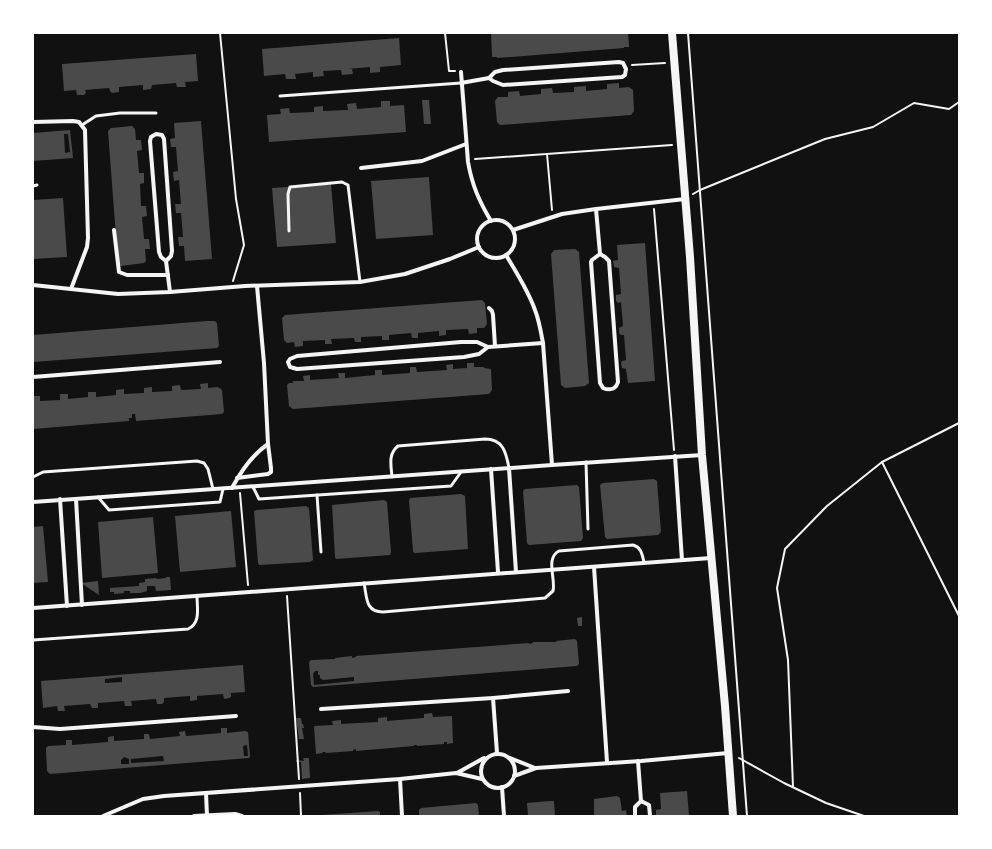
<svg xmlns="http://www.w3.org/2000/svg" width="992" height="849" viewBox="0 0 992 849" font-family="Inter,sans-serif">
<rect width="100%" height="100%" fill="#111"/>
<!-- building -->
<g fill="#4a4a4a" fill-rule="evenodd">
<path d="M491 33H628L629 45V47H624V48L497 58V57H492V55Z"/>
<path d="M399 38 401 65 380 67V72L370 73V67L348 69H352L353 74 342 75 341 70 323 71 324 76 313 77V72L295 74 296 79H286L285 74 264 76 262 49Z"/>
<path d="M196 54 198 81 185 82 186 87H177L176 83 152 85 151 89 143 90V85L119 87V92L112 93 110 91 109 88 85 90 86 93 84 95H77L76 90 64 91 62 64Z"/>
<path d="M619 83V88L629 87 633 90 634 111 631 115 500 125 497 122 495 101 498 97H508V92L519 91 520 96 541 94V89L552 88 553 93 574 92V87L586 86V91L607 89V84Z"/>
<path d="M422 100H429L431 124H424Z"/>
<path d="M381 101H390V106L404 105 406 132 269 142 267 115 281 114 280 109 289 108 290 113 314 112V107L323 106V111L348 110 347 104 356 103 357 109 381 107Z"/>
<path d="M201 121 212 259 185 261 184 246H179L178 237H183L181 213H176L175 204H181L179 180 174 181 173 172 178 171 176 147H171L170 139 175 138 174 123Z"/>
<path d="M132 126 135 129 136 140H141L142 150 137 151 139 173H144V183L140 184 141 206H146L147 216 142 217 144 239H149L150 249H145L146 261 144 263 121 266 118 263 108 131 111 128Z"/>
<path d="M70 130 73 158 33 161V133ZM64 134H68L70 152 65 153Z"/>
<path d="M429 177 433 235 376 239 371 181Z"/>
<path d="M331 184 336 243 277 247 272 188Z"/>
<path d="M63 198 67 257 33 259V200Z"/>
<path d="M645 243 655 381 628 383 626 369 622 368 621 363 622 361 626 360 624 335H621L619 333V328L623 326 621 302 618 303 616 301V295L621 294 619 268 614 267 613 261 618 260 617 245Z"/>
<path d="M575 249 579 252 589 383 585 386 565 388 561 385 551 254 554 250Z"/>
<path d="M482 300 485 303 487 324 484 328H477V333L469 334 468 329 446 330V335L439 336V331L418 333V338H412L411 333 389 335V340H382V336L361 337V342H355L354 338 331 339 332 344H325V340L303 341V346L295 347 294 342 287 343 284 340 282 318 285 315Z"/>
<path d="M207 321H215L217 323 219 346 217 348 33 362V335Z"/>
<path d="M467 363H474V367H484V368L491 369 492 390 489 394 293 409 289 406 287 385 289 383H293V381H304L303 376 310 375V380L339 378 338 373H345V378L375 375V370H382V375L410 373V367H416L417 372 447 370 446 365 453 364V369L467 368Z"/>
<path d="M208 383V388L218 387 222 390 224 412 222 414 136 421 135 414H132V418H129V421L33 429V396H40V401L60 400V394H68V399L88 397V392H96V397L116 395V390L124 389V394L144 393V388L152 387V392L172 391V386L180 385 181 390 201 389 200 384Z"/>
<path d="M654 479 657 481 661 532 658 535 607 539 605 537 600 485 603 483Z"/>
<path d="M577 485 579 487 583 538 581 541 529 545 527 543 523 491 525 489Z"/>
<path d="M461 494 465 496 468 549 416 553H414L413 551 409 501 410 498Z"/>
<path d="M384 500 387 502 391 552 390 555 336 559 335 557 332 505Z"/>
<path d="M306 506 309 508 313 560 310 562 259 565 258 563 254 511 257 510Z"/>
<path d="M231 511 236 567 180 572 175 516Z"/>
<path d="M153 517 158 573 102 578 98 522Z"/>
<path d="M43 526 48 582 33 583V527Z"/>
<path d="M166 577H170L171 590 156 591 155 586H147V591L140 593H130V591H124V593L114 594V592H110V588L139 586V583L145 582V579L156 578 157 579 166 578Z"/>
<path d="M98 581 99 595 81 583Z"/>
<path d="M582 617V626H578L577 618Z"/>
<path d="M575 639 577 641 579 664 577 666 313 687 311 685 309 662 311 660 335 659V658L352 656V658L356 657V656L529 643V644L533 643V642H557L556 641ZM315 671H318V675H320V678L323 680 354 677V681L314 685 313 674Z"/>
<path d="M243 665 245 692 231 693V697L229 698 224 699 223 694 197 696V700L190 701V696L164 698V702L162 704H157L156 699 131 701 132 706H125L124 701 98 703V708H92L90 704 64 706 65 711H58L57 706 43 708 41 681ZM122 677V682L105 683V679Z"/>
<path d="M432 713 433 717 452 716 453 743 447 744V742H444V744L417 746V745H414V746L356 751V749L353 750V751L326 753 325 752H322L323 753 316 754 314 726 333 725 332 721 341 720V724L378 722V718L387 717V721L424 718V714Z"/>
<path d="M296 718H301L302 724H303L304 728H302L304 739H299Z"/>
<path d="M221 728H227V733L245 731 248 732 250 756 249 758 50 774 47 771 46 748 48 746 66 745V740H72V745L108 742V737L114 736V741L144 739V734H149L150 739 180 736 179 732 185 731 186 736 221 733ZM247 745 248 756H244L243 746ZM163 756 164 761 131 763V759ZM124 757 129 759V764H121V760Z"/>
<path d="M303 758H309L310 778 302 779 301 762H296V760L304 761Z"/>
<path d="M687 791 689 816H656V810L661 809 660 793Z"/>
<path d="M617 796 620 798 622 811 626 810 627 816H594V799Z"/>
<path d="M550 801H554L555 816H528L527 803Z"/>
<path d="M476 803 478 805 479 816H419V810L421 808Z"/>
<path d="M378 811 380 812V816H322V815Z"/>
</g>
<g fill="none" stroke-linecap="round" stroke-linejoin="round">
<!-- path -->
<g stroke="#f5f5f5" stroke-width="2">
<path d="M220 33 236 199 244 245 233 281"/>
<path d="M445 33 449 71H455"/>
<path d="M688 33 747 816"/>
<path d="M632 65 665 63"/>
<path d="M547 154 552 210"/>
<path d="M475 159 672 145"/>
<path d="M693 194 700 190 825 139 873 127 914 103 949 109 959 102"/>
<path d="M654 209 674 450"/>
<path d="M882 462 959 616"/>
<path d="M240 493 248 585"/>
<path d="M287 596 299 779"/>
<path d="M739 758 784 783 826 803 864 816"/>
<path d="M793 787 788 660 777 588 785 549 827 506 882 462 959 423"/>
<path d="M300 793 301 816"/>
</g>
<!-- service -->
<g stroke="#f5f5f5" stroke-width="3">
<path d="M280 96 461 83"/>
<path d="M82 125 96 116 120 113H156"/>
<path d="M33 186 37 185"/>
<path d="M289 231 288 194 290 187 342 182 348 185 360 282"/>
<path d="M586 462 588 529"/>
<path d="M33 477 43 472 197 461 204 463 208 469 213 489"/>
<path d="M392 477C391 465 388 454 398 446L485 439C503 439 506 452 509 468"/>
<path d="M253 487 259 499 451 486 461 472"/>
<path d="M317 495 321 552"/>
<path d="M98 497 109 510 220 502 223 489"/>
<path d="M364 583C367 597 365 612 383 612L545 598 553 591C556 579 545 558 559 551L633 545C641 547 642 554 644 562"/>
<path d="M33 640 188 629C201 623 197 608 197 596"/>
</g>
<!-- minor -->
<g stroke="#f5f5f5" stroke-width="4">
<path d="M619 62 623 63 626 69 625 75 622 77 503 85 493 81 489 78 495 72 503 70Z"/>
<path d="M461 72 468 162C472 185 479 201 491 221"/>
<path d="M461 83 489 78"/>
<path d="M33 122 73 121 79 122 85 130 88 238 87 247 71 289"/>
<path d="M361 168 422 161 466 144"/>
<path d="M596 209 600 254"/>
<circle cx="496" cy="239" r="19"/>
<path d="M114 230 119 272 127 275H168"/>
<path d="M513 230 562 214 596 209 685 199"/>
<path d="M600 254 605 257 609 261 618 382C616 389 610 391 603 388L600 383 591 262 592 260Z"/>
<path d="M506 255C516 272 528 290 535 310 539 320 541 332 543 343L552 465"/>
<path d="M166 261 171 256 172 251 164 139 162 135 156 134 151 137 150 141 159 252 161 257 166 261 170 292"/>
<path d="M33 285 118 294 170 292 245 286 360 282 405 274 450 259 479 247"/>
<path d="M489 308 492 311 493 315 495 346"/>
<path d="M488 347 479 354 464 357 297 369 290 367 288 362 290 359 297 356 461 342H477L488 347 543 343"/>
<path d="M33 377 220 362"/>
<path d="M675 456 682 560"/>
<path d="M509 468 516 572"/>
<path d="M491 469 498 572"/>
<path d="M237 478 268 474 271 472V468L268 444 264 363 257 286"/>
<path d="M232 488C241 471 252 455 268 444"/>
<path d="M60 499 67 606"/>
<path d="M76 499 82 605"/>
<path d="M33 502 552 465 702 455"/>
<path d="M594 567 607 762"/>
<path d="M33 608 711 558"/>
<path d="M493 698 497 753"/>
<path d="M321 709 493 698 568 691"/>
<path d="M33 727 60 729 236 716"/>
<circle cx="498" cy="771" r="17"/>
<path d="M510 758 535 768"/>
<path d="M638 761 641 801"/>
<path d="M457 773 484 758"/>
<path d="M514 776 536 768 641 761 728 753"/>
<path d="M400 779 402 816"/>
<path d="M502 787 504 816"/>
<path d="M206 793 207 816"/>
<path d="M641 801 649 805 650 816"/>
<path d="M103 816 143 799 164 796 400 779 456 773 482 779"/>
<path d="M194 816 235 814 242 816"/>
<path d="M635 816V807L641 801"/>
</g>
<!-- secondary -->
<path stroke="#f5f5f5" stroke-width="8" d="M672 33 690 257 702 455 725 706 733 816"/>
</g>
<!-- border -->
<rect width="992" height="849" fill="none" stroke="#ffffff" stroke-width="68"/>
</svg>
